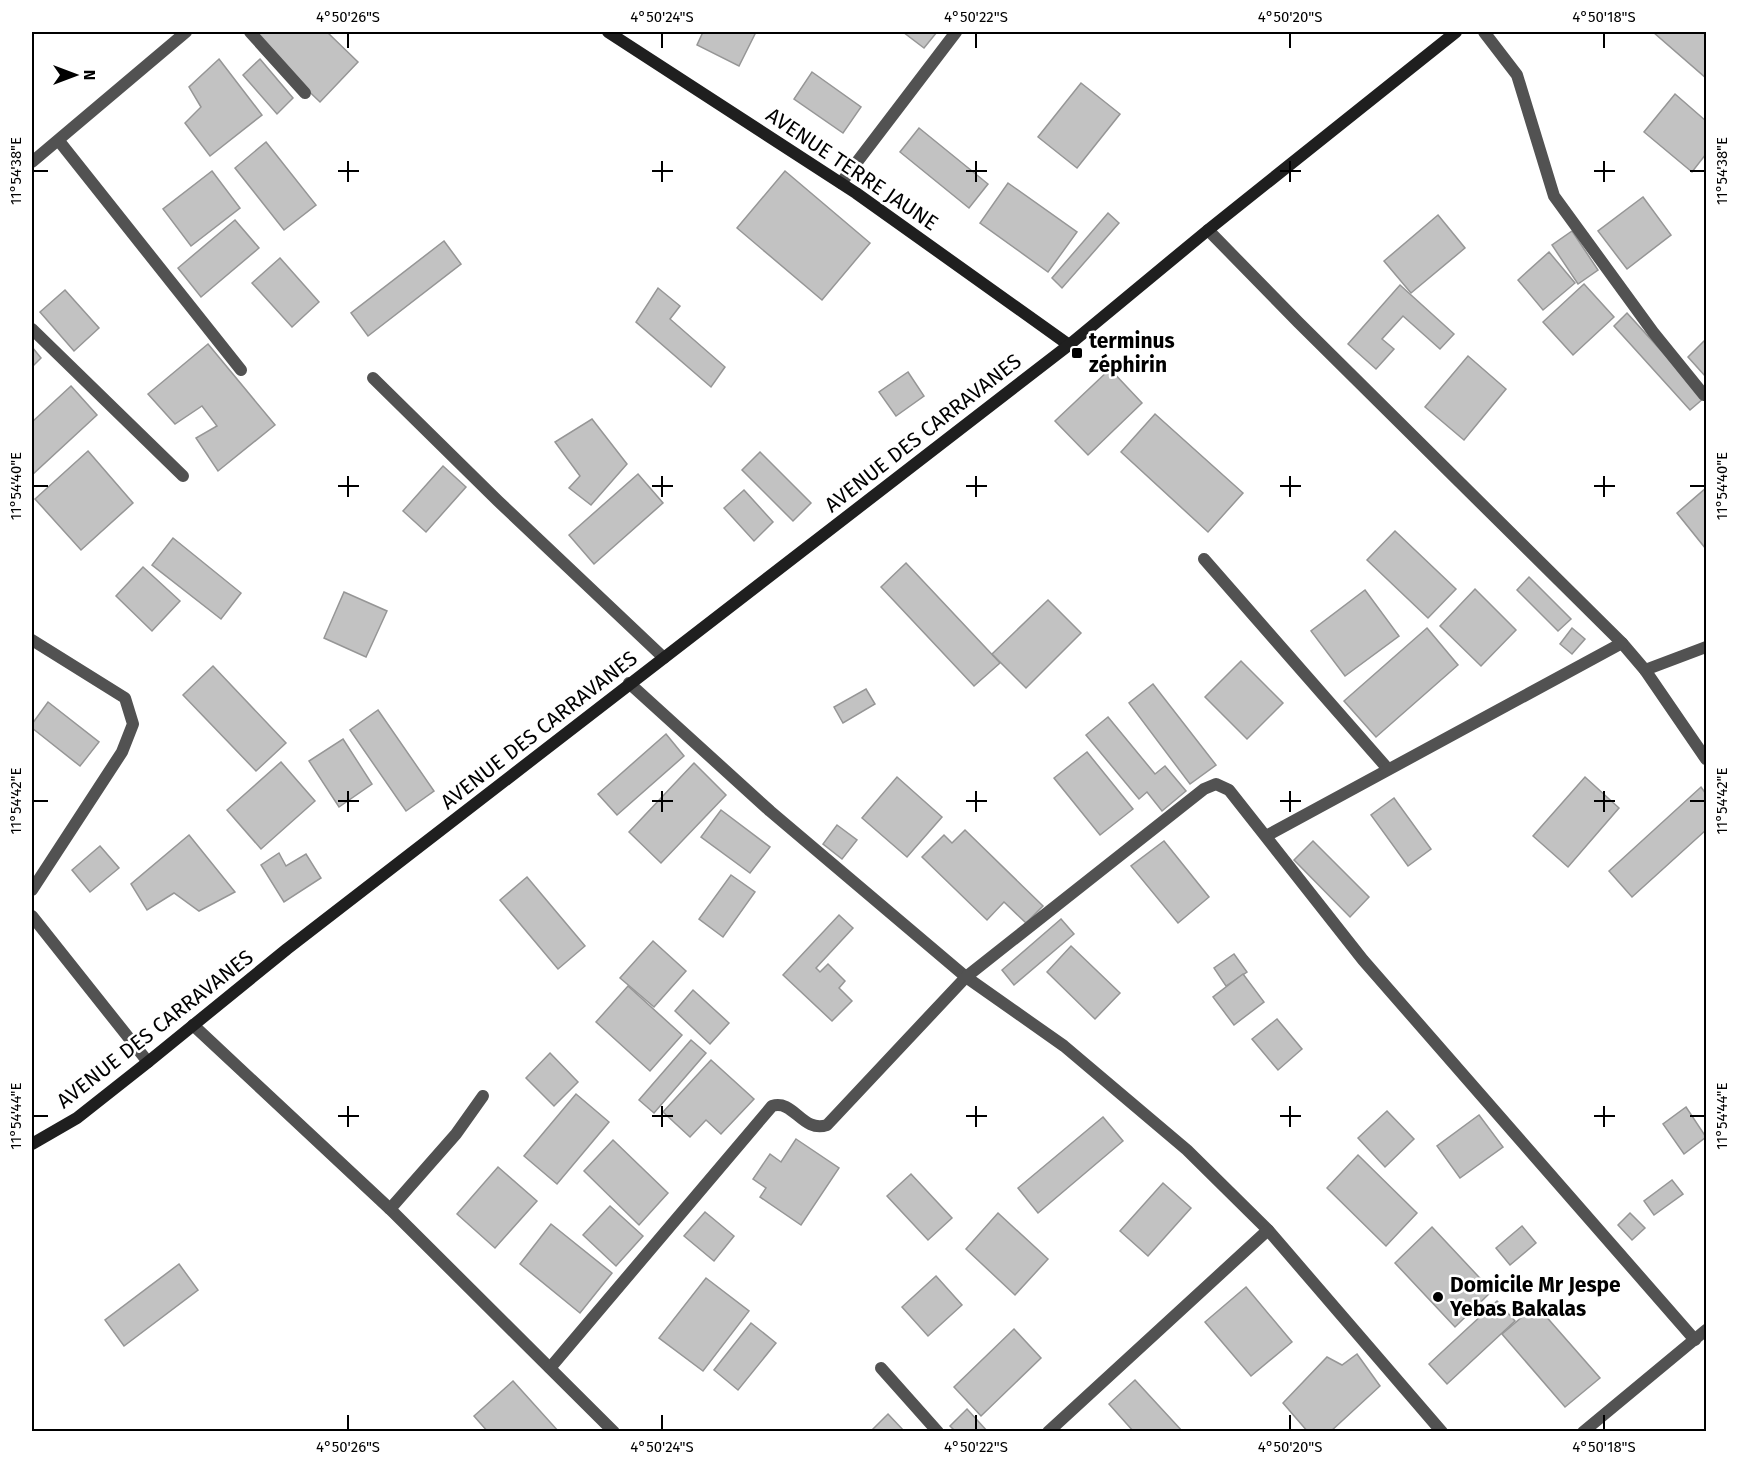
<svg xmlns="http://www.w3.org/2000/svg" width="1738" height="1463" viewBox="0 0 1738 1463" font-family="'Fira Sans',sans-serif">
<rect width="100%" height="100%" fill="#fff"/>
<!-- building -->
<g fill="#c2c2c2" stroke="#969696" stroke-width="1.5">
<path d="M247 32H327L358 62 320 102Z"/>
<path d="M703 32H756L739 66 697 45Z"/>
<path d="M903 32H937L924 48Z"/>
<path d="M1653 32H1706V78Z"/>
<path d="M219 59 262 115 210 156 185 123 201 107 189 87Z"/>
<path d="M260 59 293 98 277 114 243 75Z"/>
<path d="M812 72 861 107 843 133 794 99Z"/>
<path d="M1081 83 1120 114 1077 168 1038 137Z"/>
<path d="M1675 94 1706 121V154L1692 172 1644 132Z"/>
<path d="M919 128 988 184 969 208 900 152Z"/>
<path d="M266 142 316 205 284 230 235 168Z"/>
<path d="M212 171 240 208 191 246 163 209Z"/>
<path d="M785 171 870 243 822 300 737 228Z"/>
<path d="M1008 183 1077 232 1048 272 980 223Z"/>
<path d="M1643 197 1671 235 1627 269 1598 231Z"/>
<path d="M1108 213 1119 223 1062 288 1052 278Z"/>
<path d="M1438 215 1465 248 1411 293 1384 261Z"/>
<path d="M235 220 259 248 201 297 178 268Z"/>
<path d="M1572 231 1598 270 1578 284 1552 245Z"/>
<path d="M444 241 461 264 368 336 351 313Z"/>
<path d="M1549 252 1575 283 1543 310 1518 280Z"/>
<path d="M280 258 319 302 292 327 252 283Z"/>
<path d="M1584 284 1614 317 1573 355 1543 322Z"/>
<path d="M1400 285 1454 334 1440 349 1403 316 1382 339 1394 349 1376 369 1348 344Z"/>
<path d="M658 288 680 306 670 319 725 367 711 387 636 322Z"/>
<path d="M65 290 99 328 74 351 40 312Z"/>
<path d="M1627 313 1704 398 1690 410 1614 326Z"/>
<path d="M1706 339V377L1688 357Z"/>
<path d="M208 344 275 425 218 471 196 438 217 426 202 406 175 424 148 394Z"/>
<path d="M32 347 41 358 32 367Z"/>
<path d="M1468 356 1506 389 1464 440 1425 407Z"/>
<path d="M1110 369 1142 403 1088 455 1055 421Z"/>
<path d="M908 372 924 396 896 416 879 392Z"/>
<path d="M71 386 97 415 32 475V422Z"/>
<path d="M1155 414 1243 493 1208 532 1121 452Z"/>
<path d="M592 419 627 464 591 505 569 488 580 476 555 442Z"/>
<path d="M88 451 133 503 81 550 35 499Z"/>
<path d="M760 452 811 503 793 521 742 470Z"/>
<path d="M443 466 466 487 426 532 403 511Z"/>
<path d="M638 474 663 503 594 564 569 535Z"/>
<path d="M1706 488V549L1677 513Z"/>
<path d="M744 490 773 522 754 541 724 508Z"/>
<path d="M1395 531 1456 589 1428 618 1367 560Z"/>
<path d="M173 538 241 593 221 619 152 565Z"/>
<path d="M906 563 1000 663 974 686 881 587Z"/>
<path d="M143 567 180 601 152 631 116 596Z"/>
<path d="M1529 577 1571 619 1558 631 1517 590Z"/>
<path d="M1475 589 1516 630 1481 666 1440 626Z"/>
<path d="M1365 590 1399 636 1345 676 1311 631Z"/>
<path d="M344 592 387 611 366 657 324 638Z"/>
<path d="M1048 600 1081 633 1026 688 992 654Z"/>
<path d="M1427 628 1458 665 1376 737 1344 701Z"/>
<path d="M1572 628 1585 639 1572 654 1560 644Z"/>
<path d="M1241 661 1283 703 1247 739 1205 697Z"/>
<path d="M213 666 286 743 256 771 183 695Z"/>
<path d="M1153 684 1216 765 1190 784 1129 703Z"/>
<path d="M866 689 875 704 843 723 834 707Z"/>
<path d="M48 702 99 742 80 766 32 728V724Z"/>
<path d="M378 710 434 791 406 811 350 730Z"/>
<path d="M1108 717 1155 774 1165 766 1186 791 1162 811 1147 792 1139 799 1086 735Z"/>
<path d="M666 734 684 756 617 815 598 794Z"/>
<path d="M343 739 372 784 339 807 309 761Z"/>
<path d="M1087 752 1133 809 1100 835 1054 778Z"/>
<path d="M281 762 315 801 261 849 227 810Z"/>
<path d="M694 763 726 795 661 863 629 832Z"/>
<path d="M897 777 942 817 907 857 862 818Z"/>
<path d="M1585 777 1619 808 1568 867 1533 836Z"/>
<path d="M1701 787 1706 794V830L1632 897 1609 871Z"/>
<path d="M1394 798 1431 849 1408 866 1371 815Z"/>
<path d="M721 810 770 847 750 873 701 837Z"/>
<path d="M837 825 857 840 842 859 823 844Z"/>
<path d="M965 830 1043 906 1026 923 1004 902 987 920 922 857 944 835 952 843Z"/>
<path d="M189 835 235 892 199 911 174 893 147 910 131 884Z"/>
<path d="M1164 841 1209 897 1178 923 1131 866Z"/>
<path d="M1313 841 1369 897 1350 917 1294 860Z"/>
<path d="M100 846 119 868 90 892 72 870Z"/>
<path d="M279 853 286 866 306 854 321 878 284 902 261 865Z"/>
<path d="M731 875 755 892 723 937 699 919Z"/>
<path d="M527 877 585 946 558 969 500 900Z"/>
<path d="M839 915 853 928 816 968 820 972 828 964 845 981 839 988 852 1001 832 1021 783 975Z"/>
<path d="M1061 919 1074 934 1014 985 1002 970Z"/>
<path d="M653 941 686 971 654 1007 620 978Z"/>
<path d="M1071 946 1120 993 1095 1019 1047 972Z"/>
<path d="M1234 954 1247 972 1226 986 1214 968Z"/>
<path d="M1243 974 1264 1002 1234 1025 1213 997Z"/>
<path d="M628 986 682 1035 650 1071 596 1022Z"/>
<path d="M693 990 729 1023 710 1044 675 1011Z"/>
<path d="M1277 1019 1302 1049 1278 1070 1252 1039Z"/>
<path d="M691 1040 706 1053 654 1113 639 1100Z"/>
<path d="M550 1053 578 1082 554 1106 526 1078Z"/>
<path d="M711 1060 754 1099 721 1134 706 1120 690 1137 663 1112Z"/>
<path d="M576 1094 609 1122 557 1184 524 1156Z"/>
<path d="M1686 1107 1706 1137 1684 1154 1663 1124Z"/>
<path d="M1387 1111 1414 1139 1385 1167 1358 1138Z"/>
<path d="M1479 1115 1503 1147 1460 1178 1437 1146Z"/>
<path d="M1103 1117 1123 1141 1038 1213 1018 1188Z"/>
<path d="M796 1139 839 1168 801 1225 760 1197 766 1188 753 1179 770 1154 781 1162Z"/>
<path d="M613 1140 668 1193 639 1225 584 1171Z"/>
<path d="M1358 1155 1417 1213 1386 1246 1327 1188Z"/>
<path d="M498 1167 537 1201 495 1248 457 1214Z"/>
<path d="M911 1174 952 1218 928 1240 887 1196Z"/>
<path d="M1672 1180 1683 1194 1654 1215 1644 1201Z"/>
<path d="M1163 1183 1191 1208 1148 1256 1120 1231Z"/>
<path d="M610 1206 643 1236 616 1266 583 1235Z"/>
<path d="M705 1212 734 1236 714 1261 684 1236Z"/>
<path d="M998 1213 1048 1259 1015 1295 966 1249Z"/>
<path d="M1630 1213 1645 1228 1632 1240 1618 1225Z"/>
<path d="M551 1224 612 1273 580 1313 520 1264Z"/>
<path d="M1522 1226 1536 1243 1510 1265 1496 1248Z"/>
<path d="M1432 1227 1492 1291 1455 1327 1395 1263Z"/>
<path d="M179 1264 198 1290 124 1346 105 1320Z"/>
<path d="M936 1276 962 1305 928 1336 902 1307Z"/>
<path d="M706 1278 749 1311 703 1371 659 1338Z"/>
<path d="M1246 1287 1292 1342 1251 1376 1205 1322Z"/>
<path d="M1497 1301 1515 1321 1447 1384 1429 1364Z"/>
<path d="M1536 1305 1600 1378 1565 1407 1502 1334Z"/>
<path d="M751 1323 776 1343 738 1390 714 1370Z"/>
<path d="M1014 1329 1041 1358 981 1416 954 1387Z"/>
<path d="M1357 1354 1380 1386 1330 1432H1308L1283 1403 1327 1357 1342 1365Z"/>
<path d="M1135 1380 1183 1432H1134L1109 1404Z"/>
<path d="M513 1381 559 1432H488L474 1416Z"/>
<path d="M967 1409 988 1432H956L950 1426Z"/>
<path d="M888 1414 905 1432H870Z"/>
</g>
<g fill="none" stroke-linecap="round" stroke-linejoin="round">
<!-- street -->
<g stroke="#525252" stroke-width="12">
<path d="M250 32 305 93"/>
<path d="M1484 32 1517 75 1554 196 1653 332 1704 395"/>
<path d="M59 141 241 370"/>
<path d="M32 162 186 32"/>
<path d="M841 183 956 32"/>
<path d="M1208 230 1298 322 1622 643 1645 670 1706 647"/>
<path d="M32 329 183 476"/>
<path d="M373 378 498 501 664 658"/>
<path d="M1204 559 1388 769"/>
<path d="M32 640 125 698 133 724 122 752 32 890"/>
<path d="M1645 670 1706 759"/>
<path d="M629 683 770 811 966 977 1064 1046 1187 1150 1268 1230 1442 1432"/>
<path d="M1266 836 1622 643"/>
<path d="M32 916 148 1062"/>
<path d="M193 1025 390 1209 614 1432"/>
<path d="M390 1209 456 1134 483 1096"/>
<path d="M550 1368 772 1106C794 1099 802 1133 827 1125L966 977 1204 789 1216 784 1229 790 1363 960 1695 1340"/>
<path d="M881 1368 938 1432"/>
<path d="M1048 1432 1268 1230"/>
<path d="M1583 1432 1706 1330"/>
</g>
<!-- secondary -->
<g stroke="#1f1f1f" stroke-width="12">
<path d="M608 32 856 193 1069 345"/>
<path d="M32 1144 77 1118 148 1062 287 949 1069 345 1208 230 1456 32"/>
</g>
</g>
<!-- ticks -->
<path fill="none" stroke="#000" stroke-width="2" d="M348 33V48M662 33V48M976 33V48M1290 33V48M1604 33V48M348 161V182M662 161V182M976 161V182M1290 161V182M1604 161V182M33 171H48M338 171H359M652 171H673M966 171H987M1280 171H1301M1594 171H1615M1690 171H1705M348 476V497M662 476V497M976 476V497M1290 476V497M1604 476V497M33 486H48M338 486H359M652 486H673M966 486H987M1280 486H1301M1594 486H1615M1690 486H1705M348 791V812M662 791V812M976 791V812M1290 791V812M1604 791V812M33 801H48M338 801H359M652 801H673M966 801H987M1280 801H1301M1594 801H1615M1690 801H1705M348 1106V1127M662 1106V1127M976 1106V1127M1290 1106V1127M1604 1106V1127M33 1116H48M338 1116H359M652 1116H673M966 1116H987M1280 1116H1301M1594 1116H1615M1690 1116H1705M348 1415V1430M662 1415V1430M976 1415V1430M1290 1415V1430M1604 1415V1430"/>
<!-- markers -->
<g fill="#000" stroke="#fff" stroke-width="2">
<rect x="1071" y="347" width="12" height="12" rx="3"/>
<circle cx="1438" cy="1297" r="6"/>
</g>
<g text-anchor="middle" stroke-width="5" stroke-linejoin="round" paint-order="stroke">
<!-- street labels -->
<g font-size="21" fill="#000" stroke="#fff">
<text transform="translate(852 169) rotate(34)" y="7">AVENUE TERRE JAUNE</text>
<text transform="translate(923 433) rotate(-38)" y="7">AVENUE DES CARRAVANES</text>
<text transform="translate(539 730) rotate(-38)" y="7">AVENUE DES CARRAVANES</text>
<text transform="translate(155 1029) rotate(-38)" y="7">AVENUE DES CARRAVANES</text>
</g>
<!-- poi labels -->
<g font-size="21" font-weight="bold" fill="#000" stroke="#fff" text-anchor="start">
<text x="1089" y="348">terminus<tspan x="1089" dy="24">zéphirin</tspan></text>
<text x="1450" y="1292">Domicile Mr Jespe<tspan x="1450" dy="24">Yebas Bakalas</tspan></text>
</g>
</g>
<!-- border -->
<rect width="1738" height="1463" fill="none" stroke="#ffffff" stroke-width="66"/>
<!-- north arrow -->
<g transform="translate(75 75) rotate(90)" stroke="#ffffff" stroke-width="4.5" paint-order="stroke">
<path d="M0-4.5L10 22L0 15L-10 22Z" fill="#000000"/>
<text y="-9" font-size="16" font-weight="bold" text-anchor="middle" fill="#000000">N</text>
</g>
<rect x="33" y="33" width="1672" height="1397" fill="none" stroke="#000" stroke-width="2"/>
<g font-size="15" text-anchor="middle" fill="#000">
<text x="348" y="22">4°50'26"S</text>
<text x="662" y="22">4°50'24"S</text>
<text x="976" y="22">4°50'22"S</text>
<text x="1290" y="22">4°50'20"S</text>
<text x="1604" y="22">4°50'18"S</text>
<text transform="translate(1722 171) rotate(-90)" y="5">11°54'38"E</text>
<text transform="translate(16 171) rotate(-90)" y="5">11°54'38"E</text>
<text transform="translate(1722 486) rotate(-90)" y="5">11°54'40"E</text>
<text transform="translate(16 486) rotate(-90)" y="5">11°54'40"E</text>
<text transform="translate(1722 801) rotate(-90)" y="5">11°54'42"E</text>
<text transform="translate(16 801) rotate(-90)" y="5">11°54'42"E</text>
<text transform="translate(1722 1116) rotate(-90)" y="5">11°54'44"E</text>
<text transform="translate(16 1116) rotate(-90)" y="5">11°54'44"E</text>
<text x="348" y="1452">4°50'26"S</text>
<text x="662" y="1452">4°50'24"S</text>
<text x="976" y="1452">4°50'22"S</text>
<text x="1290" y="1452">4°50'20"S</text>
<text x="1604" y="1452">4°50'18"S</text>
</g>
</svg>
